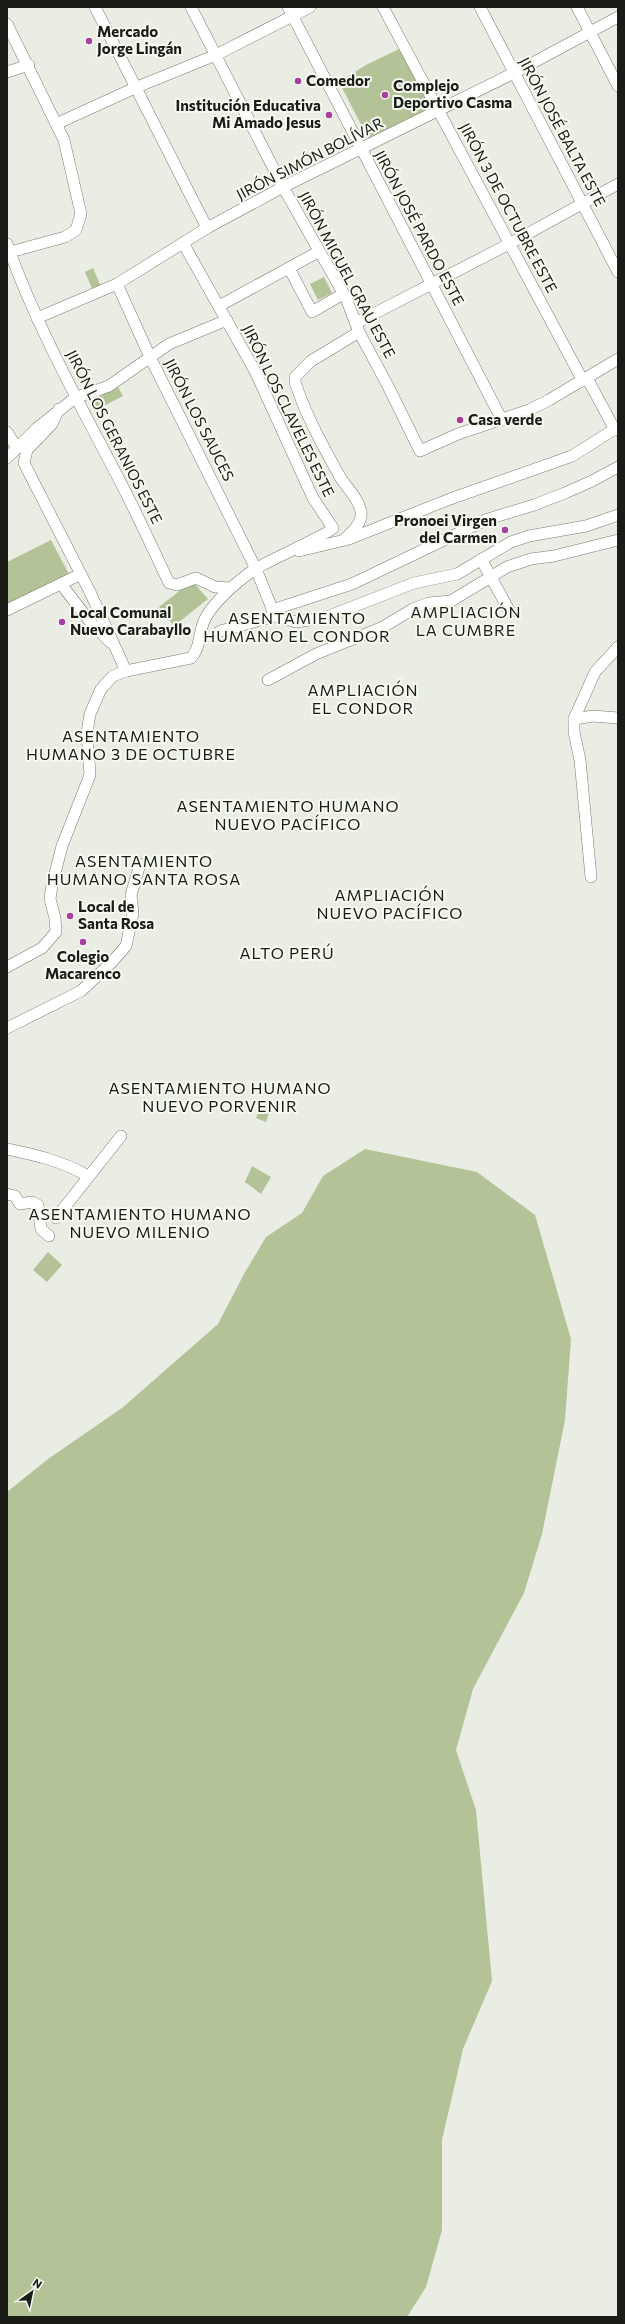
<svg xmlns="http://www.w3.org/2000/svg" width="625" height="2324" viewBox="0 0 625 2324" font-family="Commissioner,sans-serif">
<rect width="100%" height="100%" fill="#e9ede3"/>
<!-- green -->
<g fill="#b4c298">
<path d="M399 49 431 108 369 140 339 82 366 65Z"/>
<path d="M93 268 101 287 93 291 85 272Z"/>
<path d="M324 277 332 293 318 300 310 284Z"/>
<path d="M118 387 123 396 96 410 91 401Z"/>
<path d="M51 540 70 576 7 608V562Z"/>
<path d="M192 581 208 599 174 626 159 607Z"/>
<path d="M262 1102 271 1106 266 1122 256 1118Z"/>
<path d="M365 1149 477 1172 535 1215 571 1339 565 1420 542 1534 524 1593 473 1689 456 1750 476 1810 492 1981 463 2049 442 2140V2230L426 2287 407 2317H7V1492L48 1459 122 1408 218 1324 244 1274 266 1237 302 1213 323 1176Z"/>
<path d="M252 1166 271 1177 261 1194 245 1182Z"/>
<path d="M48 1252 62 1265 47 1282 33 1270Z"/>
</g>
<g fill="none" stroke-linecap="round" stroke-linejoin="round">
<!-- minor casing -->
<g stroke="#797c73" stroke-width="12">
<g id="minor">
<path d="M95 7 207 228"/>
<path d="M191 7 283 187 346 298 359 332 388 386 420 451 458 434 529 410 549 400 618 359"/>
<path d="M288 7 502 420"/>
<path d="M383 7 583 381"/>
<path d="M480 7 618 272"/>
<path d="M577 7 618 86"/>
<path d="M7 24 64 140 81 214 76 230 65 237 10 252"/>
<path d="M7 72 29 65"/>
<path d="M56 124 137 87 216 55 310 7"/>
<path d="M7 244C38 331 84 411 126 493 141 523 155 553 169 583L177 585 196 578 215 587 230 588"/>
<path d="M289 268 312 312 343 294"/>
<path d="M117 284 150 357 256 569 275 616"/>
<path d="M219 306 318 252"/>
<path d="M37 318 117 284 207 228 283 187 514 73 618 17"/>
<path d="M356 323 509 244 618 184"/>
<path d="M587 378 615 430"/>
<path d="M59 409 52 424 27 450 24 463 90 592 126 671"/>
<path d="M7 432 17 448"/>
<path d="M7 458 37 428 75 398 109 386 169 344 227 320"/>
<path d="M344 540C351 533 363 523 361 512 359 499 347 488 340 477 323 446 306 416 295 382V377L311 361 359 332"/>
<path d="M299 551 349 539 450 499 572 456 618 427"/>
<path d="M481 559 510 612"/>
<path d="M61 584 91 623 110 642"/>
<path d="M7 610 81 574"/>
<path d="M272 610 352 584 488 519 534 505 565 493 592 481 618 467"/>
<path d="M220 631 275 616 296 622 324 618 414 583 457 574 511 542 529 536 586 526 618 515"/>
<path d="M268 680 316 654 383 627 413 609 429 603 451 601 507 567 531 559 554 556 618 540"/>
<path d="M574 719 593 716 618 718"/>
<path d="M591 877 580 760 574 732V719L595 672 618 647"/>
<path d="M7 967 42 948 56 932 55 918 50 899 52 885 62 846 90 775 87 733 90 714 101 689 113 676 126 671 191 658C200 648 198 639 202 627 207 606 238 581 255 569 266 562 330 533 333 528L313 498 255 371 183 243"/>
<path d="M7 1028 81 991 112 962 126 946 133 913 131 895 140 864"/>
<path d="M7 1149C36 1155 62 1161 88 1176"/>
<path d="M7 1194 15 1196 20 1204 32 1202 38 1205 41 1229 49 1236"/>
<path d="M56 1218 121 1136"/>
</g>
</g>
<!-- minor -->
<use href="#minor" stroke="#fff" stroke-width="11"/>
</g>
<!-- markers -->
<g fill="#aa3e9e" stroke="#f6faf0" stroke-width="1.5">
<circle cx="89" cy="41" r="4"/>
<circle cx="298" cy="81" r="4"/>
<circle cx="385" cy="95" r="4"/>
<circle cx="329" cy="115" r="4"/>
<circle cx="460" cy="420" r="4"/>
<circle cx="505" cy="530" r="4"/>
<circle cx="62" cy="622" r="4"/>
<circle cx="70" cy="916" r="4"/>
<circle cx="83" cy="942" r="4"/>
</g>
<g text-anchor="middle" stroke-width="4" stroke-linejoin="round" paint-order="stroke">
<!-- poi labels -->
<g font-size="15" font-weight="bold" fill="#1a1c18" stroke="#f6faf0" text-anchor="start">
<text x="97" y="37">Mercado<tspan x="97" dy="17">Jorge Lingán</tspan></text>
<text x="306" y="86">Comedor</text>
<text x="393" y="91">Complejo<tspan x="393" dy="17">Deportivo Casma</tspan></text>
<text x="321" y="111" text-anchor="end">Institución Educativa<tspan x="321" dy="17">Mi Amado Jesus</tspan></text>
<text x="468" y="425">Casa verde</text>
<text x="497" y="526" text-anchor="end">Pronoei Virgen<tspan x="497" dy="17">del Carmen</tspan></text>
<text x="70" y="618">Local Comunal<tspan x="70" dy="17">Nuevo Carabayllo</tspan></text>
<text x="78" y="912">Local de<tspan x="78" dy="17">Santa Rosa</tspan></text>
<text x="83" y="962" text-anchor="middle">Colegio<tspan x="83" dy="17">Macarenco</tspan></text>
</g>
<!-- street labels -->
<g font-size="15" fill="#1a1c18" stroke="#f6faf0">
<text transform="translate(562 132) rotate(62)" y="5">JIRÓN JOSÉ BALTA ESTE</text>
<text transform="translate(310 159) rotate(-27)" y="5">JIRÓN SIMÓN BOLÍVAR</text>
<text transform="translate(508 208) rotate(62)" y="5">JIRÓN 3 DE OCTUBRE ESTE</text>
<text transform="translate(419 228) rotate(62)" y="5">JIRÓN JOSÉ PARDO ESTE</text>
<text transform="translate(347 275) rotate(62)" y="5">JIRÓN MIGUEL GRAU ESTE</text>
<text transform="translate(288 411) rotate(64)" y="5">JIRÓN LOS CLAVELES ESTE</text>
<text transform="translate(199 420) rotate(63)" y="5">JIRÓN LOS SAUCES</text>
<text transform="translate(114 437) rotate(63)" y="5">JIRÓN LOS GERANIOS ESTE</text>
</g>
<!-- neighbourhood labels -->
<g font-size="16" letter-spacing="1" fill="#1a1c18" stroke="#f6faf0">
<text x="466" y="618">AMPLIACIÓN<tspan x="466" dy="18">LA CUMBRE</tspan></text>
<text x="297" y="624">ASENTAMIENTO<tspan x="297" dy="18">HUMANO EL CONDOR</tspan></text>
<text x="363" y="696">AMPLIACIÓN<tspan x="363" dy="18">EL CONDOR</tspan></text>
<text x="131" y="742">ASENTAMIENTO<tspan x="131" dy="18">HUMANO 3 DE OCTUBRE</tspan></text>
<text x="288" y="812">ASENTAMIENTO HUMANO<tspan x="288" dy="18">NUEVO PACÍFICO</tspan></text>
<text x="144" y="867">ASENTAMIENTO<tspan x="144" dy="18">HUMANO SANTA ROSA</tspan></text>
<text x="390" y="901">AMPLIACIÓN<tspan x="390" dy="18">NUEVO PACÍFICO</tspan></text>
<text x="287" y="959">ALTO PERÚ</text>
<text x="220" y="1094">ASENTAMIENTO HUMANO<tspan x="220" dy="18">NUEVO PORVENIR</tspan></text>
<text x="140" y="1220">ASENTAMIENTO HUMANO<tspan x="140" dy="18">NUEVO MILENIO</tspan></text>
</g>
</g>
<!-- border -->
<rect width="625" height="2324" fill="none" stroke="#1a1c18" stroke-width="16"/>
<!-- north arrow -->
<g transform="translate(32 2292) rotate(33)" stroke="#f6faf0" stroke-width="3" paint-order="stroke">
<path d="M0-3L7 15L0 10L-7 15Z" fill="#1a1c18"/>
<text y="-6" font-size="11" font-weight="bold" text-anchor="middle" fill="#1a1c18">N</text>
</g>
</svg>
